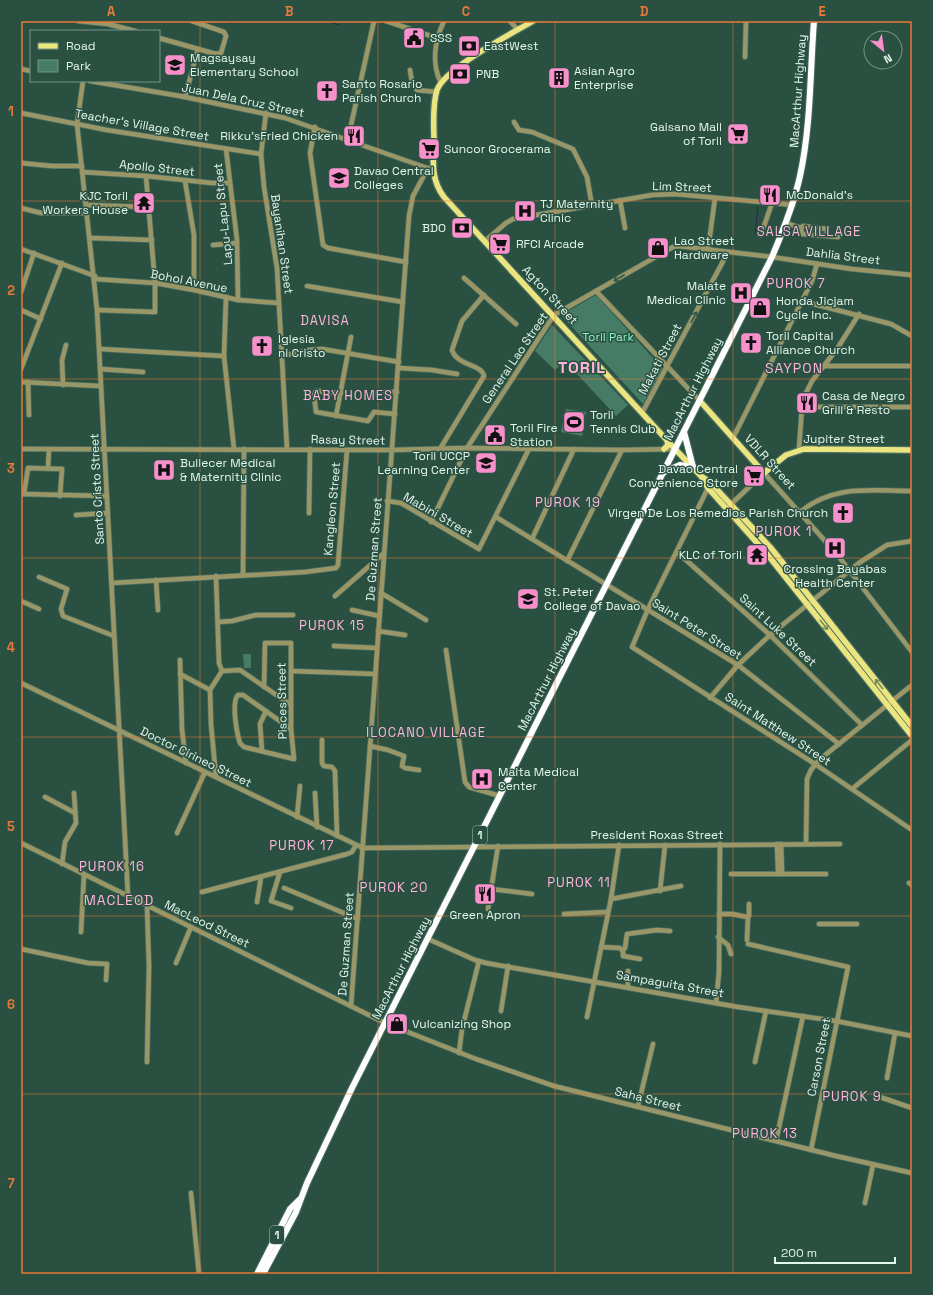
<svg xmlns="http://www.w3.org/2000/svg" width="933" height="1295" viewBox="0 0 933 1295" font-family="'Space Grotesk',sans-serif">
<rect width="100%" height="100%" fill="#2a5041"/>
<!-- green -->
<g fill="#467c66">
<path d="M596 295 663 369 643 404 561 315Z"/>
<path d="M552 325 628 405 616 416 565 361 555 370 535 351Z"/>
<path d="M566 409 586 412 582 436 561 432Z"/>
<path d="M243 654H251V668H244Z"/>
</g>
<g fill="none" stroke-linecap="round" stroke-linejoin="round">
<!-- stream -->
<g stroke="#2c2557" stroke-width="1">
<path d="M226 21 230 23 239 21"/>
<path d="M327 21 339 25"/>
<path d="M755 234 758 206"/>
</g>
<!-- minor casing -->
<g stroke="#4b6e60" stroke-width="6">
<g id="minor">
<path d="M78 21 108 24 135 31"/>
<path d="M386 21 437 38"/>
<path d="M510 21 518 30"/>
<path d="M159 38 216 54 221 53 226 36 224 32 192 21"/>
<path d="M745 57 746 21"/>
<path d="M21 69 31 71"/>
<path d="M410 70 412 82 417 90 437 92"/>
<path d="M83 81 77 124 97 310 128 896"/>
<path d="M90 81 180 96 285 118 430 169"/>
<path d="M441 83C431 63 435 40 444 21"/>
<path d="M185 97 198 49"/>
<path d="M21 113 107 130 261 154"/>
<path d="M266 113 261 154 264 187 277 268 287 449"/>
<path d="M514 122 519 130 532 132 573 149 587 177 592 206"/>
<path d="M315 127 310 153 323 245 328 248 406 262"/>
<path d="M348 139 374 21"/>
<path d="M226 149 237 240 238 300"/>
<path d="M21 163 52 166H82"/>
<path d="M82 172 146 176 212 183H230"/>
<path d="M185 181 194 235V290"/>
<path d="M620 200 625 228"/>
<path d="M86 205 148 207"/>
<path d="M21 208 41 213H87"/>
<path d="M786 223 801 228 802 234 838 237"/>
<path d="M801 228 803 226 827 229V236"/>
<path d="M761 235 772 203"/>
<path d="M90 238 152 240"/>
<path d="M485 241 506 223 513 219 652 195 675 194 793 205"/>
<path d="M213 245 237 243"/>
<path d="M21 249 95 276"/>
<path d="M708 250 715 198"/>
<path d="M464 278 516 324"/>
<path d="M95 279 155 283 194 290 238 300 279 303"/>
<path d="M307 286 403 302"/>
<path d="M596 291 700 401"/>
<path d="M21 292 34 253"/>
<path d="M226 297 224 356 234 449"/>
<path d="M802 301 891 324 912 336"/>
<path d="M21 310 41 319"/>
<path d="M97 310 155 312V283L146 176"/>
<path d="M100 349 224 356"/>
<path d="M282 356 309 350 322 349 399 362"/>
<path d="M824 366H912"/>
<path d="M399 368 432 370 457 374"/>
<path d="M21 369 62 263"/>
<path d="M100 369 143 372"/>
<path d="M21 382 100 386"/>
<path d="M28 382 29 415"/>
<path d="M63 385 62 360 66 345"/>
<path d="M341 393 316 391 314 395 316 412 368 421 374 412 395 414"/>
<path d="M367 398 378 392H397"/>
<path d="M802 407H912"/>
<path d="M642 413 728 252"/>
<path d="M336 416 351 337"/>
<path d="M733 438 812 281 817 264"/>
<path d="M21 449 391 450 467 448 622 450 675 449"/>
<path d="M440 449 484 376C482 364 457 366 452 350L462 321 484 295"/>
<path d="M799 449 802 407 806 393 812 381 837 349 859 314"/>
<path d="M48 468 49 449"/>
<path d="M709 486 648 609 632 647 815 764 912 830"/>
<path d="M21 494 107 496"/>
<path d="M24 494 28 468 62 469 60 496"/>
<path d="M387 501 401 503 479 549 529 449"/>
<path d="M727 508 764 473 836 553 912 652"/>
<path d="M800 512C834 484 871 491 912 491"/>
<path d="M309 513 310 449"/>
<path d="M76 515 108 513"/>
<path d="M496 517 738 665 839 744"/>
<path d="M431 522 467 448 554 315 673 247 678 246 772 257 852 269 912 275"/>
<path d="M532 539 574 449"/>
<path d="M677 552 770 635 862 725"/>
<path d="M567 561 622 450"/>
<path d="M243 574 244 449"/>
<path d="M216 576 219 663 222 671"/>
<path d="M39 577 67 589 61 609 63 616 114 636"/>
<path d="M156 580 158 610"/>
<path d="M112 583 305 572 336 568 338 565 347 450"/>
<path d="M381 593 426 620"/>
<path d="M335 596 383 554"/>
<path d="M21 601 39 609"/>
<path d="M352 610 379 616"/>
<path d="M218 622 232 621 256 615H293"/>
<path d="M378 631 405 635"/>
<path d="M334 646 377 648"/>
<path d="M446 650 465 782 469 787 500 796"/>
<path d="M180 660 182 730 186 763"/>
<path d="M222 671 240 670 291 705"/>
<path d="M291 671 375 674"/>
<path d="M180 674 210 690"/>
<path d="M21 683 363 848 840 844"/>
<path d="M264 687 265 643H291V729L294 759 244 747 240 743C237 734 231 702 238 695H243L291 729"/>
<path d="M710 698 738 665 770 635 859 563 887 545 912 541"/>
<path d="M322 740V763L324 766 332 767 335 771 337 836"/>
<path d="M370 746 388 750 404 756 402 766 405 768 419 770"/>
<path d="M262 751 260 724 266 711"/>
<path d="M216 777 211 724 210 690 222 671"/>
<path d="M852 789 912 740"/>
<path d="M315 793 317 827"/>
<path d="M45 797 75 813"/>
<path d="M297 817 300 786"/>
<path d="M177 833 205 772"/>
<path d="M21 843 385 1023 476 1059 554 1086 836 1156 912 1173"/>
<path d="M777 844 778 870 780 874 782 870 781 844"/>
<path d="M806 844 807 779 811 770 819 760 912 685"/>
<path d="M62 864 65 842 76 823 74 793"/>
<path d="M280 872 271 901 291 908"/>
<path d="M731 874H826"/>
<path d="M909 883 912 885"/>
<path d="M284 888 358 919"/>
<path d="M491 889 532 894"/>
<path d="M660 891 665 845"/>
<path d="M202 892 347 854 352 852 356 845"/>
<path d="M611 899 681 886"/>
<path d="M257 902 261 877"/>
<path d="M147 906 149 966 147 1062"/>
<path d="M488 909 498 846"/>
<path d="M564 914 608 912"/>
<path d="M719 914H732L747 917 749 916V904"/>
<path d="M819 924H857"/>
<path d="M81 932 84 874"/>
<path d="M718 937 728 945 731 954"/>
<path d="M428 939 475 960 486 963 738 1007 836 1021 912 1036"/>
<path d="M747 940 748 917"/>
<path d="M748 944 848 967 811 1150"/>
<path d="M601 947 620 948 623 951V956L640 959"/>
<path d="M21 949 88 963 107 964 106 980"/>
<path d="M622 950 625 948 627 934 657 930 670 931"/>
<path d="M176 963 191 927"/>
<path d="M628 986V971"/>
<path d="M716 1003 719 972 720 844"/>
<path d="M351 1006 409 216 413 196 428 168"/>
<path d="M501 1011 508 966"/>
<path d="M587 1017 611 899 619 845"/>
<path d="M459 1053 462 1029 479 961"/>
<path d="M755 1062 766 1011"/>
<path d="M887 1078 895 1033"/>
<path d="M880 1097 912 1108"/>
<path d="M638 1106 653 1044"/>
<path d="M776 1141 803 1016"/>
<path d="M191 1193 199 1274"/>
<path d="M865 1203 873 1165"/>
</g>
</g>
<!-- major casing -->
<g stroke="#4b6e60" stroke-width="8">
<g id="major">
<path d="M533 21C511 34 445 68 437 90 432 105 434 126 434 142 433 163 431 180 444 197L675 449 701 476 711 483 771 548 912 726"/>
<path d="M700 401 764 473 786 455 804 449 912 450"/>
<path d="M664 449 668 445 667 440"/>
<path d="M702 478 708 488 767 554 912 736"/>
</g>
</g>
<!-- highway casing -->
<g stroke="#4b6e60" stroke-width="8">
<g id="highway">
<path d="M684 432 693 467"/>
<path d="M664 472 680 465 693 467"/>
<path d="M257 1274 290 1209 299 1200"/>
<path d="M263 1274 296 1212 307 1183 352 1088 772 257C783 231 794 204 800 176 811 126 810 72 814 21"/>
</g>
</g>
<!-- minor -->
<use href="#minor" stroke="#999767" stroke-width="4.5"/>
<!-- major -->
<use href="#major" stroke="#ebe57f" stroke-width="5.5"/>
<!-- highway -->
<use href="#highway" stroke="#fefefe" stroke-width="6"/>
</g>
<!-- one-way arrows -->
<defs><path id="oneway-shaft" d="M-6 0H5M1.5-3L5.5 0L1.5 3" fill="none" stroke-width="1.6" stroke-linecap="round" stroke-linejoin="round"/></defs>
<g stroke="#355745">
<use href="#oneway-shaft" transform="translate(619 278) rotate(150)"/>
<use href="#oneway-shaft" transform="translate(694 317) rotate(-62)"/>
</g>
<g stroke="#778c5a">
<use href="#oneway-shaft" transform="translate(824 625) rotate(51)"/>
<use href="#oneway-shaft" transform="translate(879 684) rotate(-128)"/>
</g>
<!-- grid -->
<path fill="none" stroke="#e77939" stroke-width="1" stroke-opacity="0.55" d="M200 21V1274M378 21V1274M555 21V1274M733 21V1274M21 201H912M21 379H912M21 558H912M21 737H912M21 916H912M21 1094H912"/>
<!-- icons -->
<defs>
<g id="civic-square" transform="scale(1.15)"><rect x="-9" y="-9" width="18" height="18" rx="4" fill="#f890cb" stroke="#2a5041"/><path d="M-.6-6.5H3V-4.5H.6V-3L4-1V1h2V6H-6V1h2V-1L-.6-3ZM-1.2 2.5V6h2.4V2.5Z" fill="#111"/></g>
<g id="bank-square" transform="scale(1.15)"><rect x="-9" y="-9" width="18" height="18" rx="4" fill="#f890cb" stroke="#2a5041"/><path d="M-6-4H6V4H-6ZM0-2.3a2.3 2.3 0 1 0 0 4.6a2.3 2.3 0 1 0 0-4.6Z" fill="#111"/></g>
<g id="school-square" transform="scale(1.15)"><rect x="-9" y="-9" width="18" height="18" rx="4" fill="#f890cb" stroke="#2a5041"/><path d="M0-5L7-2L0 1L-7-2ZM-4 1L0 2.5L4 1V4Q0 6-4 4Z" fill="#111"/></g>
<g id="building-square" transform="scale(1.15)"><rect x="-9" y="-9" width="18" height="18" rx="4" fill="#f890cb" stroke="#2a5041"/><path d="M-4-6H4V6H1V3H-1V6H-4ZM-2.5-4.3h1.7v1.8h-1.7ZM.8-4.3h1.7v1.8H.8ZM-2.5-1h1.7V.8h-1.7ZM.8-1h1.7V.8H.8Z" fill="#111"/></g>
<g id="church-square" transform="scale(1.15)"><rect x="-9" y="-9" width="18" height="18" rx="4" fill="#f890cb" stroke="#2a5041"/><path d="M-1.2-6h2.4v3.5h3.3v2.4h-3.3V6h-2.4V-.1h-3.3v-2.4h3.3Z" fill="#111"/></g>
<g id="supermarket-square" transform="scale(1.15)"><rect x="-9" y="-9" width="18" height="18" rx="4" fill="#f890cb" stroke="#2a5041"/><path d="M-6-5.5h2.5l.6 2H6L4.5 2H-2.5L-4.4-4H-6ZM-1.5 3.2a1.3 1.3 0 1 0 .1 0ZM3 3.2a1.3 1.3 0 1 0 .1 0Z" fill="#111"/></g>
<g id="restaurant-square" transform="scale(1.15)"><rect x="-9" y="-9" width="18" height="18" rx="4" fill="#f890cb" stroke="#2a5041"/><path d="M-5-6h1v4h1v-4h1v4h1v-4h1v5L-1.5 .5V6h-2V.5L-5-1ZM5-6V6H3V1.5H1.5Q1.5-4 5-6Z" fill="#111"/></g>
<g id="university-square" transform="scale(1.15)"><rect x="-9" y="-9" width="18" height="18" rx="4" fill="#f890cb" stroke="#2a5041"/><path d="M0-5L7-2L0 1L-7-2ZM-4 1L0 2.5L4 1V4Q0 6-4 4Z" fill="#111"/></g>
<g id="temple-square" transform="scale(1.15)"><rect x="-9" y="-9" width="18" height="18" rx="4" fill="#f890cb" stroke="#2a5041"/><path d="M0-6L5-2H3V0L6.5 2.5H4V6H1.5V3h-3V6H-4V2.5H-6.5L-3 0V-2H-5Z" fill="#111"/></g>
<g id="hospital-square" transform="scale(1.15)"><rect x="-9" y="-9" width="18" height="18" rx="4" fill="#f890cb" stroke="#2a5041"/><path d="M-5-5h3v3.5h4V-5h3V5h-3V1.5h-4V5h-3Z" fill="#111"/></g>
<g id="shop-square" transform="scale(1.15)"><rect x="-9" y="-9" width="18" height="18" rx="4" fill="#f890cb" stroke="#2a5041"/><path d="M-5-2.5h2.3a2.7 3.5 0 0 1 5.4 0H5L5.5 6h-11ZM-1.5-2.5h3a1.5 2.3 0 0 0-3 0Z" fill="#111"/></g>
<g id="stadium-square" transform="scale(1.15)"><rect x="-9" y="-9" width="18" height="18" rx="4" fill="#f890cb" stroke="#2a5041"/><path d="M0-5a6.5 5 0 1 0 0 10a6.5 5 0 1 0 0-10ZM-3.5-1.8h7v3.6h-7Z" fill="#111"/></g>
</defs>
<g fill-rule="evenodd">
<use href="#civic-square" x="414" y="38"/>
<use href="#bank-square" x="469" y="46"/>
<use href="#school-square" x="175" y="65"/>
<use href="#bank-square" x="460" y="74"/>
<use href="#building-square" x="559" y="78"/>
<use href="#church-square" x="327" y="91"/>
<use href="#supermarket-square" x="738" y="134"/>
<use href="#restaurant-square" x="354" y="136"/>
<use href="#supermarket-square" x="429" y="149"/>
<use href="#university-square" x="339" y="178"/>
<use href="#restaurant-square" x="770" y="195"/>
<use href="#temple-square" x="144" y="203"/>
<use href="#hospital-square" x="525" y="211"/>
<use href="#bank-square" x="462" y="228"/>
<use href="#supermarket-square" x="500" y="244"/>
<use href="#shop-square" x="658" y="248"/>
<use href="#hospital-square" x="741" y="293"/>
<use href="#shop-square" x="760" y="308"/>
<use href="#church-square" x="751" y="343"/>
<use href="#church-square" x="262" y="346"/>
<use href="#restaurant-square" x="807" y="403"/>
<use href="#stadium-square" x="574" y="422"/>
<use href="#civic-square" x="495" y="435"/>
<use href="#school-square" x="486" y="463"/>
<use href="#hospital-square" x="164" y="470"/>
<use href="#supermarket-square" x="754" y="476"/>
<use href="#church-square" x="843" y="513"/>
<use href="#hospital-square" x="835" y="548"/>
<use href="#temple-square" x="757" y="555"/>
<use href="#university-square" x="528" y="599"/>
<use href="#hospital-square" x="482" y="779"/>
<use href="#restaurant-square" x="485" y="894"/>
<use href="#shop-square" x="397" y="1024"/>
</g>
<g text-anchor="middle" stroke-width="3" stroke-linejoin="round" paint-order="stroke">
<!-- shield labels -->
<g fill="#2a5041" stroke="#abc5b9" stroke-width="1">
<rect x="473" y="826" width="14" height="18" rx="3"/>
<rect x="270" y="1226" width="14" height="18" rx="3"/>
</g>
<g font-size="11" font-weight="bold" fill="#e2f7ed">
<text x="480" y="839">1</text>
<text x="277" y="1239">1</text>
</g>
<!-- poi labels -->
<g font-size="12" fill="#e2f7ed" stroke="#2a5041" text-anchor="start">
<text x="430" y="42">SSS</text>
<text x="484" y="50">EastWest</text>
<text x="190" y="62">Magsaysay<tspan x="190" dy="14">Elementary School</tspan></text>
<text x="574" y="75">Asian Agro<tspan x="574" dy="14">Enterprise</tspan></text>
<text x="476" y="78">PNB</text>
<text x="342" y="88">Santo Rosario<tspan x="342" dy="14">Parish Church</tspan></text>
<text x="722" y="131" text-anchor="end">Gaisano Mall<tspan x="722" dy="14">of Toril</tspan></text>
<text x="338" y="140" text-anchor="end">Rikku'sFried Chicken</text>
<text x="444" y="153">Suncor Grocerama</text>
<text x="354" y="175">Davao Central<tspan x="354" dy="14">Colleges</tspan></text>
<text x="786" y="199">McDonald's</text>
<text x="128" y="200" text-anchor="end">KJC Toril<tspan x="128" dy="14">Workers House</tspan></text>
<text x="540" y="208">TJ Maternity<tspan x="540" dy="14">Clinic</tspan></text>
<text x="446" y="232" text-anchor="end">BDO</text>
<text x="674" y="245">Lao Street<tspan x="674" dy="14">Hardware</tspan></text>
<text x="516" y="248">RFCI Arcade</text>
<text x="726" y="290" text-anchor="end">Malate<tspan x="726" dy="14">Medical Clinic</tspan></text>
<text x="776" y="305">Honda Jicjam<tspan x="776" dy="14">Cycle Inc.</tspan></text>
<text x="766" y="340">Toril Capital<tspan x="766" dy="14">Alliance Church</tspan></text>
<text x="278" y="343">Iglesia<tspan x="278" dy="14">ni Cristo</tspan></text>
<text x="822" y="400">Casa de Negro<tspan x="822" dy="14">Grill &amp; Resto</tspan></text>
<text x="590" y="419">Toril<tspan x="590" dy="14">Tennis Club</tspan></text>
<text x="510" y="432">Toril Fire<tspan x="510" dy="14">Station</tspan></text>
<text x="470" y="460" text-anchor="end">Toril UCCP<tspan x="470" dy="14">Learning Center</tspan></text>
<text x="180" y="467">Bullecer Medical<tspan x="180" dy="14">&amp; Maternity Clinic</tspan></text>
<text x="738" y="473" text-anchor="end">Davao Central<tspan x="738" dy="14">Convenience Store</tspan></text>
<text x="828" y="517" text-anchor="end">Virgen De Los Remedios Parish Church</text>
<text x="742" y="559" text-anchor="end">KLC of Toril</text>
<text x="835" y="573" text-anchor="middle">Crossing Bayabas<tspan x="835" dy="14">Health Center</tspan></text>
<text x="544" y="596">St. Peter<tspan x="544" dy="14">College of Davao</tspan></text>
<text x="498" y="776">Malta Medical<tspan x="498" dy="14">Center</tspan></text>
<text x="485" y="919" text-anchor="middle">Green Apron</text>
<text x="412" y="1028">Vulcanizing Shop</text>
</g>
<!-- street labels -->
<g font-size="12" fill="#e2f7ed" stroke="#2a5041">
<text transform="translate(798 91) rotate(-86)" y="4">MacArthur Highway</text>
<text transform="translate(243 100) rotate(12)" y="4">Juan Dela Cruz Street</text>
<text transform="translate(142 125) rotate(10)" y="4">Teacher's Village Street</text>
<text transform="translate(157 168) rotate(6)" y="4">Apollo Street</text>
<text transform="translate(682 187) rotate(2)" y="4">Lim Street</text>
<text transform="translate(223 214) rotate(-96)" y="4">Lapu-Lapu Street</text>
<text transform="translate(282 244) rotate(82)" y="4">Bayanihan Street</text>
<text transform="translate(843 256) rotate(7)" y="4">Dahlia Street</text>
<text transform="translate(189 281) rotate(11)" y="4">Bohol Avenue</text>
<text transform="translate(550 295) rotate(47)" y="4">Agton Street</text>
<text transform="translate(515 358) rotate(-56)" y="4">General Lao Street</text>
<text transform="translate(660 359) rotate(-62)" y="4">Makati Street</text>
<text transform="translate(693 389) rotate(-63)" y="4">MacArthur Highway</text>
<text x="844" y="443">Jupiter Street</text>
<text transform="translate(348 440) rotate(1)" y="4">Rasay Street</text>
<text transform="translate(770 462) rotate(48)" y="4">VDLR Street</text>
<text transform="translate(97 489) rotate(-93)" y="4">Santo Cristo Street</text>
<text transform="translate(332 509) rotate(-85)" y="4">Kangleon Street</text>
<text transform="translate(438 515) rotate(30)" y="4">Mabini Street</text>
<text transform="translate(374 549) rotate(-86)" y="4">De Guzman Street</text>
<text transform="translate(697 629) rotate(32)" y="4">Saint Peter Street</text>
<text transform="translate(778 630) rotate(43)" y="4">Saint Luke Street</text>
<text transform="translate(547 679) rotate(-63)" y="4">MacArthur Highway</text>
<text transform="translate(282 701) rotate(-91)" y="4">Pisces Street</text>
<text transform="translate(778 729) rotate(33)" y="4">Saint Matthew Street</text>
<text transform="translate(196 757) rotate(26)" y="4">Doctor Cirineo Street</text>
<text x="657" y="839">President Roxas Street</text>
<text transform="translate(207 924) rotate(26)" y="4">MacLeod Street</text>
<text transform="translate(346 944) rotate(-86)" y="4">De Guzman Street</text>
<text transform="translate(401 968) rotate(-63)" y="4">MacArthur Highway</text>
<text transform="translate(670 984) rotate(10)" y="4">Sampaguita Street</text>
<text transform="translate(819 1057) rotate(-79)" y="4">Carson Street</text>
<text transform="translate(648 1099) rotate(14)" y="4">Saha Street</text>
</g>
<!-- park labels -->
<g font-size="12" fill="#8bf6cb" stroke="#2a5041">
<text x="608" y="341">Toril Park</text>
</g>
<!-- neighbourhood labels -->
<g font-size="13" letter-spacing="1" fill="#ffb4dc" stroke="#2a5041">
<text x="809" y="236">SALSA VILLAGE</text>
<text x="796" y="288">PUROK 7</text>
<text x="325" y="325">DAVISA</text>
<text x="348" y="400">BABY HOMES</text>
<text x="568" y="507">PUROK 19</text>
<text x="784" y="536">PUROK 1</text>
<text x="332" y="630">PUROK 15</text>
<text x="426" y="737">ILOCANO VILLAGE</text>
<text x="302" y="850">PUROK 17</text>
<text x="112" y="871">PUROK 16</text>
<text x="579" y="887">PUROK 11</text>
<text x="394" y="892">PUROK 20</text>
<text x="852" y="1101">PUROK 9</text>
<text x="765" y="1138">PUROK 13</text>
</g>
<!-- quarter labels -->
<g font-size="14" letter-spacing="1" fill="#ffb4dc" stroke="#2a5041">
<text x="794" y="373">SAYPON</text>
<text x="119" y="905">MACLEOD</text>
</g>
<!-- district labels -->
<g font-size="16" font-weight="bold" letter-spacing="1" fill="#ffb4dc" stroke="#2a5041">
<text x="582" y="373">TORIL</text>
</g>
</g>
<!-- border -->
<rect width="933" height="1295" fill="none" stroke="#2a5041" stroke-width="44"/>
<!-- legend -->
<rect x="30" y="30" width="130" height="52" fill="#2a5041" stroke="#749386"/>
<rect x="38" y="43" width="20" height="6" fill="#ebe57f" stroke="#749386"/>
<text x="66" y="50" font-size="12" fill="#e2f7ed">Road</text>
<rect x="38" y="60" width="20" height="12" fill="#467c66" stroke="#749386"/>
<text x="66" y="70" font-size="12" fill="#e2f7ed">Park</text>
<!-- north arrow -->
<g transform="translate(883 50) rotate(151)"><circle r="19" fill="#2a5041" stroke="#749386"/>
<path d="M0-3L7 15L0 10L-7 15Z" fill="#f890cb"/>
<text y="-6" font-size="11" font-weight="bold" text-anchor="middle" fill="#e2f7ed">N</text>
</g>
<!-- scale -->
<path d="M775 1257v6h120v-6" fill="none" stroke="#e2f7ed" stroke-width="2"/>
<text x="781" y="1257" font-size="12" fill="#e2f7ed" stroke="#2a5041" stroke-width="3" paint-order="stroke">200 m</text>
<rect x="22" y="22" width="889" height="1251" fill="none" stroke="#e77939" stroke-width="1.5"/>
<g font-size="13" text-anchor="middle" font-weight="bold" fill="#e77939">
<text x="111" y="16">A</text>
<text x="289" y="16">B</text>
<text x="466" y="16">C</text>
<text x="644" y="16">D</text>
<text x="822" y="16">E</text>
<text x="11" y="116">1</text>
<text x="11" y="295">2</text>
<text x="11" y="473">3</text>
<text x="11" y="652">4</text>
<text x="11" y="831">5</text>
<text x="11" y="1009">6</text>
<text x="11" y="1188">7</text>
</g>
</svg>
